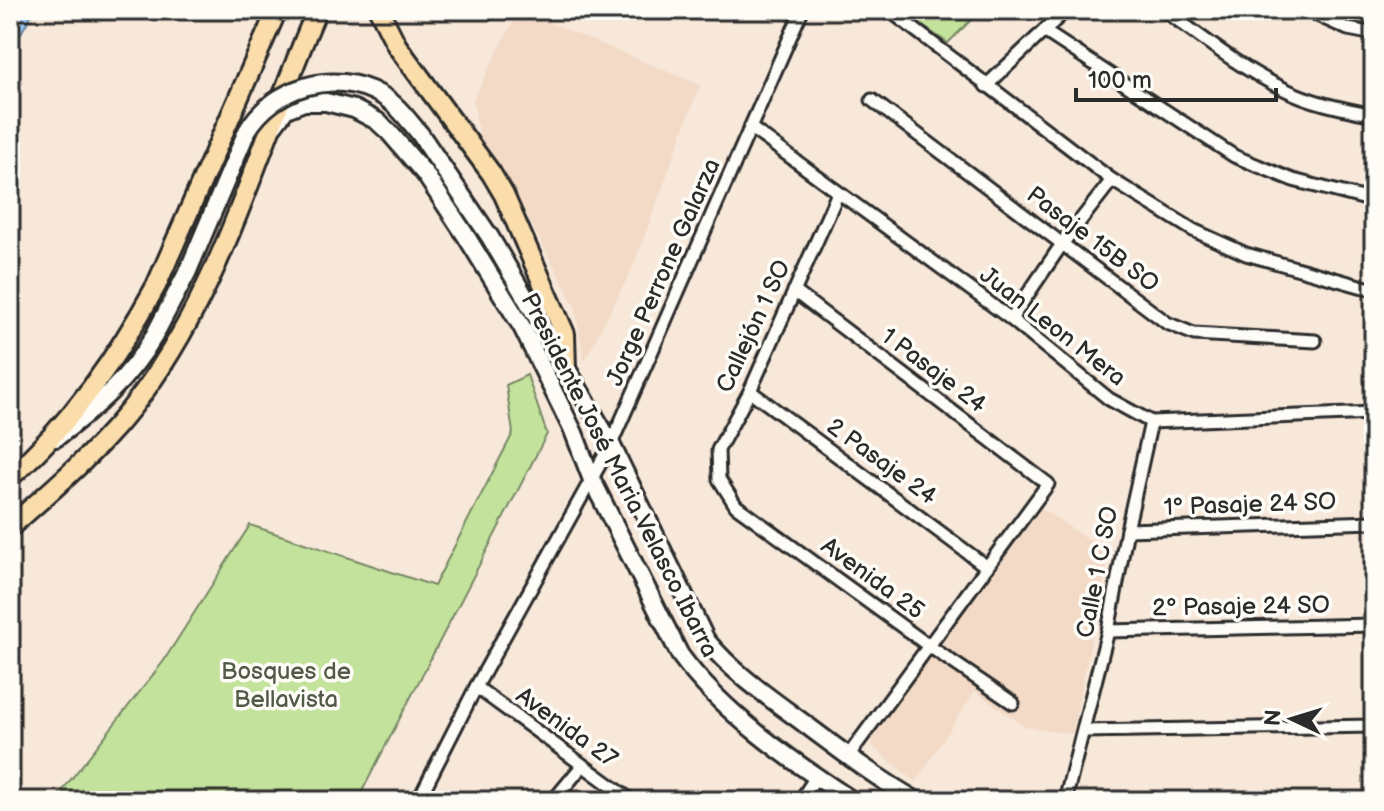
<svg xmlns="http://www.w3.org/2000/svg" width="1384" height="811" viewBox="0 0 1384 811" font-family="'Balsamiq Sans',sans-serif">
<rect width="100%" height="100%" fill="#f7e8da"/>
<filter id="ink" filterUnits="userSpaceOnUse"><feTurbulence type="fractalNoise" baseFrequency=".0125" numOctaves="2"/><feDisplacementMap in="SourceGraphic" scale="16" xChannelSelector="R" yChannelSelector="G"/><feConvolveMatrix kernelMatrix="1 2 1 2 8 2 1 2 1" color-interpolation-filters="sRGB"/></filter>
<g filter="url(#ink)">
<!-- built -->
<g fill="#f2dac6">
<path d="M519 10 700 85 633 267 584 362 575 306 501 167 480 138 473 100Z"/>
<path d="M1041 508 1081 535 1110 550 1072 734 1025 727 975 691 916 782 873 747 871 737Z"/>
</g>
<!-- green -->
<g fill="#c3e39c" stroke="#778764" stroke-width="2">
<path d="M899 10H956L973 18 948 43Z"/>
<path d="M1331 10H1374V25L1347 19Z"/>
<path d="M527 375 547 434 357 801H54L163 662 250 525 434 586 513 433 506 385Z"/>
</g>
<!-- water -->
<path fill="#97c8f3" stroke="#6c89a3" stroke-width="2" d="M10 10H34L10 53Z"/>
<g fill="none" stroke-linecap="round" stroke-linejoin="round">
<!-- street casing -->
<g stroke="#2b2b2b" stroke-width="17">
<g id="street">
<path d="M889 10 1112 180 1193 230 1246 254 1374 290"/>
<path d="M1164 10C1203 38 1240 68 1284 89 1312 103 1344 109 1374 115"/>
<path d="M1306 10 1348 29 1374 34"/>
<path d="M1044 31 1234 156 1293 180 1374 201"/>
<path d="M986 86 1066 10"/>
<path d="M872 100 1167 323 1194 334 1315 341"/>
<path d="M751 128 1011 319 1109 399 1151 422 1374 413"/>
<path d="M838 193 750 391 718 450 719 479 736 506 929 646 1013 703"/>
<path d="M794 291 1048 484 848 756"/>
<path d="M1011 319 1062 244 1112 180"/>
<path d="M750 391 987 567"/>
<path d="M1127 530 1374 522"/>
<path d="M1108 631 1374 625"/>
<path d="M476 687 632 801"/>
<path d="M1084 731 1374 726"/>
<path d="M418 801 476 687 611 444 802 10"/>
<path d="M553 801 582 766"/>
<path d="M800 801 816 777"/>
<path d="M1065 801 1108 631 1127 530 1151 422"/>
</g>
</g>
<!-- secondary casing -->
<g stroke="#2b2b2b" stroke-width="22">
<g id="secondary">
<path d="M274 125 286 109 304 102H326L354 109 377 121 389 132 425 174 466 236 522 327 574 433 592 480 680 655C722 713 793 762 853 801"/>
<path d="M420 134 490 237 611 444 706 640C734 674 770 698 805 724 841 751 878 779 917 801"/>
<path d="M56 438C94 409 130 378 154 336"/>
</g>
</g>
<!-- primary casing -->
<g stroke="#2b2b2b" stroke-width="24">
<g id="primary">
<path d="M379 10 397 46 491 173 504 195 565 334 566 369"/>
<path d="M10 477C72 423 117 357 156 286L277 10"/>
<path d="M10 527C57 486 106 444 143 393 227 279 261 138 317 10"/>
</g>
</g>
<!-- street -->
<use href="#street" stroke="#fdfcf7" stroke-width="11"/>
<!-- secondary -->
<use href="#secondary" stroke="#fdfcf7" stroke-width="16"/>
<!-- primary -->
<use href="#primary" stroke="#faddab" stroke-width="18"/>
<!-- secondary-bridge casing -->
<g stroke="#2b2b2b" stroke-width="22" stroke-linecap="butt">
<path id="secondary-bridge" d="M154 336 188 271 247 131C273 87 334 68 381 95 397 104 408 120 420 134"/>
</g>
<!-- secondary-bridge -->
<use href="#secondary-bridge" stroke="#fdfcf7" stroke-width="16"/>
</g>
</g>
<g text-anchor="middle" stroke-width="7" stroke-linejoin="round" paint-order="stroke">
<!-- street labels -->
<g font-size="24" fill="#2b2b2b" stroke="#fdfcf7">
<text transform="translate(1093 239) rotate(37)" y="8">Pasaje 15B SO</text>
<text transform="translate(663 272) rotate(-66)" y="8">Jorge Perrone Galarza</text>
<text transform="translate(753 326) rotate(-65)" y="8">Callejón 1 SO</text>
<text transform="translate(1053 326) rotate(38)" y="8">Juan Leon Mera</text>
<text transform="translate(934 370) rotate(37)" y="8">1 Pasaje 24</text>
<text transform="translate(882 461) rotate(36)" y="8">2 Pasaje 24</text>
<text transform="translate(620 475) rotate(63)" y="8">Presidente José Maria Velasco Ibarra</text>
<text transform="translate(1250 504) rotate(-2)" y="8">1º Pasaje 24 SO</text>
<text transform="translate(1097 572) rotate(-79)" y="8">Calle 1 C SO</text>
<text transform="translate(873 578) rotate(36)" y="8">Avenida 25</text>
<text transform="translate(1241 606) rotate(-1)" y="8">2º Pasaje 24 SO</text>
<text transform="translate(567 727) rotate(36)" y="8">Avenida 27</text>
</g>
<!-- park labels -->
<g font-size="24" fill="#515947" stroke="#fdfcf7">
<text x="286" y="679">Bosques de<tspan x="286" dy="28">Bellavista</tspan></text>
</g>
</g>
<!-- margin -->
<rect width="1384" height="811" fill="none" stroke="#fdfcf7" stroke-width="40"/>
<rect x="20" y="20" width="1344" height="771" fill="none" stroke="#2b2b2b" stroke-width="3" filter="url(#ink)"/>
<!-- north arrow -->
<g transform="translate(1292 719) rotate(274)" stroke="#fdfcf7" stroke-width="6" paint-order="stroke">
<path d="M0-6L14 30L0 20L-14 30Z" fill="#2b2b2b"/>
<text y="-12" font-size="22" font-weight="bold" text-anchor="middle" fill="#2b2b2b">N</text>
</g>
<!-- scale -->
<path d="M1076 88v12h200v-12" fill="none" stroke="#2b2b2b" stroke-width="4"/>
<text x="1088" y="88" font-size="24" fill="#2b2b2b" stroke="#fdfcf7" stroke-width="6" paint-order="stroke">100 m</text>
</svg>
